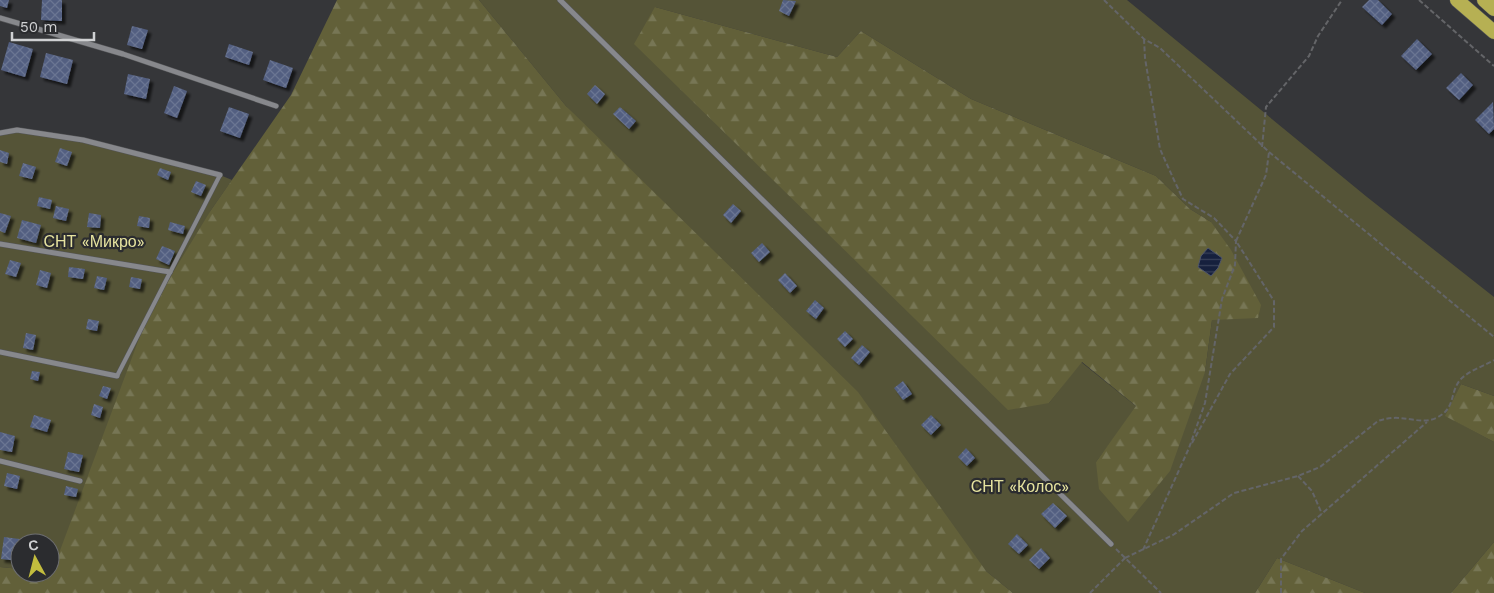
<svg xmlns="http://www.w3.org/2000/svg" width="1494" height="593" viewBox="0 0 1494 593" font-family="'Work Sans',sans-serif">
<defs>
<pattern id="forest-firs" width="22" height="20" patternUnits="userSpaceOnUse" patternTransform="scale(1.25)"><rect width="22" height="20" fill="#626039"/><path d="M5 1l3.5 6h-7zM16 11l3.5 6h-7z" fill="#777655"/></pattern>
<pattern id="water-rules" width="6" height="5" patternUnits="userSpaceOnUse" patternTransform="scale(1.25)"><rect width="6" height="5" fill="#16203d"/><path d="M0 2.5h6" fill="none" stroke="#373f58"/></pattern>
<pattern id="building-cross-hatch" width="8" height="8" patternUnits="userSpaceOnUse" patternTransform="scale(1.25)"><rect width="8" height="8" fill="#525f81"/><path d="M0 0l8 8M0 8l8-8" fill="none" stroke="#6a7592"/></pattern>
<filter id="shadow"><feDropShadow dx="3.5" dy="3.5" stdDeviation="1" flood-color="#0009"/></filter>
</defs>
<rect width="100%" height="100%" fill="#353639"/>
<!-- green -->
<g fill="#555437" fill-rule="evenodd">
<path d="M479 0H1127L1367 197 1494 297V396L1461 384 1446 416 1494 442V542L1451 593H1365L1277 558 1255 593H1013L986 571 566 106ZM655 7 837 57 861 31 971 99 1156 176 1190 209 1211 222 1212 320 1205 372 1096 462 1137 407 1081 362 1049 403Z"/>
<path d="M17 130 83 140 220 175 232 180 211 210 52 573 50 572V543H20V569L0 567V133Z"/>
</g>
<!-- forest -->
<g fill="url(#forest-firs)">
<path d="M337 0H479L566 106 858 392 986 571 1013 593H0V567L20 569V573L52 572 149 312 211 210 291 95Z"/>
<path d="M655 7 837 57 861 31 971 99 1156 176 1190 209 1211 222 1231 250 1261 305 1258 318 1212 320 1205 372 1170 471 1128 522 1099 489 1096 462 1136 406 1082 362 1049 403 1008 410 634 44Z"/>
<path d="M1461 384 1494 396V442L1445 416Z"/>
<path d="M1494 542V593H1451Z"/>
<path d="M1277 558 1365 593H1255Z"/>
</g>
<!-- water -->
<path fill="url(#water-rules)" stroke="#4e556a" d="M1208 248 1222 258 1218 268 1211 276 1198 267 1201 256Z"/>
<!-- building -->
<g fill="url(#building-cross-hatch)" filter="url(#shadow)">
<path d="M0 0H9L7 8 0 6Z"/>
<path d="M42 0H62V21L41 20Z"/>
<path d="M783 0 796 1 789 16 779 11Z"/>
<path d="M1369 0H1378L1392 14 1382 25 1362 7Z"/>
<path d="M132 26 148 30 142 49 127 45Z"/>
<path d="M1417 39 1432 54 1416 70 1401 56Z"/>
<path d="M9 42 33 49 25 77 1 70Z"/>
<path d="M229 44 253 52 249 65 225 57Z"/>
<path d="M46 53 73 60 67 84 40 77Z"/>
<path d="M270 60 293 68 286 88 263 80Z"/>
<path d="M1461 73 1473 85 1459 100 1446 88Z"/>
<path d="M128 74 150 79 146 99 124 94Z"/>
<path d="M595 85 605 94 597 104 587 94Z"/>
<path d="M174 86 187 91 177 118 164 113Z"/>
<path d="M1493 102 1494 129 1489 134 1475 120Z"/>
<path d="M229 107 249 114 240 138 220 131Z"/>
<path d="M620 107 636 121 629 129 613 114Z"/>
<path d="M60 148 72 152 67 166 55 162Z"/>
<path d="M0 150 9 153 7 164 0 162Z"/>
<path d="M23 163 36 167 32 179 19 176Z"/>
<path d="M160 168 171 172 168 180 157 175Z"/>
<path d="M196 181 206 185 201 196 191 192Z"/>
<path d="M39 197 52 200 50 209 37 206Z"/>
<path d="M733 204 741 211 731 223 723 215Z"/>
<path d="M56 206 69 209 66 221 53 218Z"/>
<path d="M0 213 11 216 5 233 0 231Z"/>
<path d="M89 213 101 215 100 228 87 227Z"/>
<path d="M139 216 150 218 149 228 137 226Z"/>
<path d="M22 220 41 225 36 243 17 238Z"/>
<path d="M170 222 185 226 183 234 168 230Z"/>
<path d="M762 243 770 252 759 262 751 253Z"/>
<path d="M162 246 175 251 169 265 156 259Z"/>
<path d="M10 260 21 263 16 277 5 274Z"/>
<path d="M69 267 85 269 83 279 68 277Z"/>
<path d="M40 270 51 273 47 288 36 285Z"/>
<path d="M785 273 797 286 790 293 778 280Z"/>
<path d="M97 276 107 278 104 290 94 288Z"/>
<path d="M131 277 142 279 140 289 129 287Z"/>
<path d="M815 300 824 308 816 319 806 311Z"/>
<path d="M88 319 99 321 97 331 86 329Z"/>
<path d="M845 331 853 339 845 347 837 339Z"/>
<path d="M26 333 36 335 33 350 23 348Z"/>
<path d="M862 345 870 352 859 365 851 358Z"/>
<path d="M32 371 40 372 38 381 30 379Z"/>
<path d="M903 381 912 394 903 400 894 388Z"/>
<path d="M103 386 111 388 107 399 99 396Z"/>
<path d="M94 404 103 407 100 418 91 415Z"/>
<path d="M34 415 51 420 47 432 30 427Z"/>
<path d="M931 415 941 425 931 435 921 425Z"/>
<path d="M0 432 15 436 12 452 0 450Z"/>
<path d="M966 448 975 458 967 466 958 457Z"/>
<path d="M68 452 83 455 79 472 64 469Z"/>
<path d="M7 473 20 476 17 489 4 486Z"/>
<path d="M66 486 78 489 76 497 64 495Z"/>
<path d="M1053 503 1067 516 1055 528 1041 514Z"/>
<path d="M1017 534 1028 545 1019 554 1008 544Z"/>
<path d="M4 537 35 541 34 543H20V561L1 559Z"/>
<path d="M1041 548 1050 558 1039 569 1029 560Z"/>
</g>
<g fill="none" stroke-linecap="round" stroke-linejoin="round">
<!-- service casing -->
<g stroke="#535456" stroke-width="5">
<path id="service" d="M117 376 220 175"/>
</g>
<!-- minor casing -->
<g stroke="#535456" stroke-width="6">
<g id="minor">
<path d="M560 0 1111 544"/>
<path d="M0 18 123 54 276 106"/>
<path d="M0 133 17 130 83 140 220 175"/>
<path d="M0 244 170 272"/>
<path d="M0 352 117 376"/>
<path d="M0 461 80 481"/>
</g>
</g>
<!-- trunk casing -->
<g stroke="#535456" stroke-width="15">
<g id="trunk">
<path d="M1457 0 1494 32"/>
<path d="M1484 0 1494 9"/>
</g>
</g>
<!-- path -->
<g stroke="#646568" stroke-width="2" stroke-dasharray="5 2.5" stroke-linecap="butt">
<path d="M1104 0 1144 39 1160 48 1269 152 1494 337"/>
<path d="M1419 0 1494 66"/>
<path d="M1262 147 1266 107 1309 56 1318 36 1342 0"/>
<path d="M1192 443 1230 374 1274 327V301L1236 241 1266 175 1269 152"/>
<path d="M1298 476 1312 491 1322 514"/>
<path d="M1116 549 1161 593"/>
<path d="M1143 550 1189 448 1205 403 1222 299 1235 265 1236 241 1214 218 1183 199 1174 180 1160 149 1145 58 1144 39"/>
<path d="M1125 558 1173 535 1234 493 1298 476 1320 467 1378 421C1402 412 1418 426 1436 418 1456 409 1449 394 1460 380 1468 371 1484 366 1494 360"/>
<path d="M1090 593 1125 558"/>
<path d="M1281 593V559L1302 531 1427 422"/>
</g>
<!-- service -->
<use href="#service" stroke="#87888c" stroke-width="4"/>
<!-- minor -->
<use href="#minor" stroke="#87888c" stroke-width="5"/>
<!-- trunk -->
<use href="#trunk" stroke="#b6b053" stroke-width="14"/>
</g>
<g text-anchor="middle" stroke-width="4.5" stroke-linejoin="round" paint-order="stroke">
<!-- park labels -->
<g font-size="16" fill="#e6e39f" stroke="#2b2c2f">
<text x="94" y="247">СНТ «Микро»</text>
<text x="1020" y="492">СНТ «Колос»</text>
</g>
</g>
<!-- north arrow -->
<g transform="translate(35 558) rotate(353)"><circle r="24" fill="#2b2c2f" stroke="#6d6e71"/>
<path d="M0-4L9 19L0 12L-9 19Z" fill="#c3bd3e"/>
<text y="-8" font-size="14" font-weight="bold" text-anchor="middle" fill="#d0d1d3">С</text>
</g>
<!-- scale -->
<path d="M12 32v8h82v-8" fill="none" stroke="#d0d1d3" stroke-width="2.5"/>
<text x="20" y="32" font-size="15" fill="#d0d1d3" stroke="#2b2c2f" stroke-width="4" paint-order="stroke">50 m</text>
</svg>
